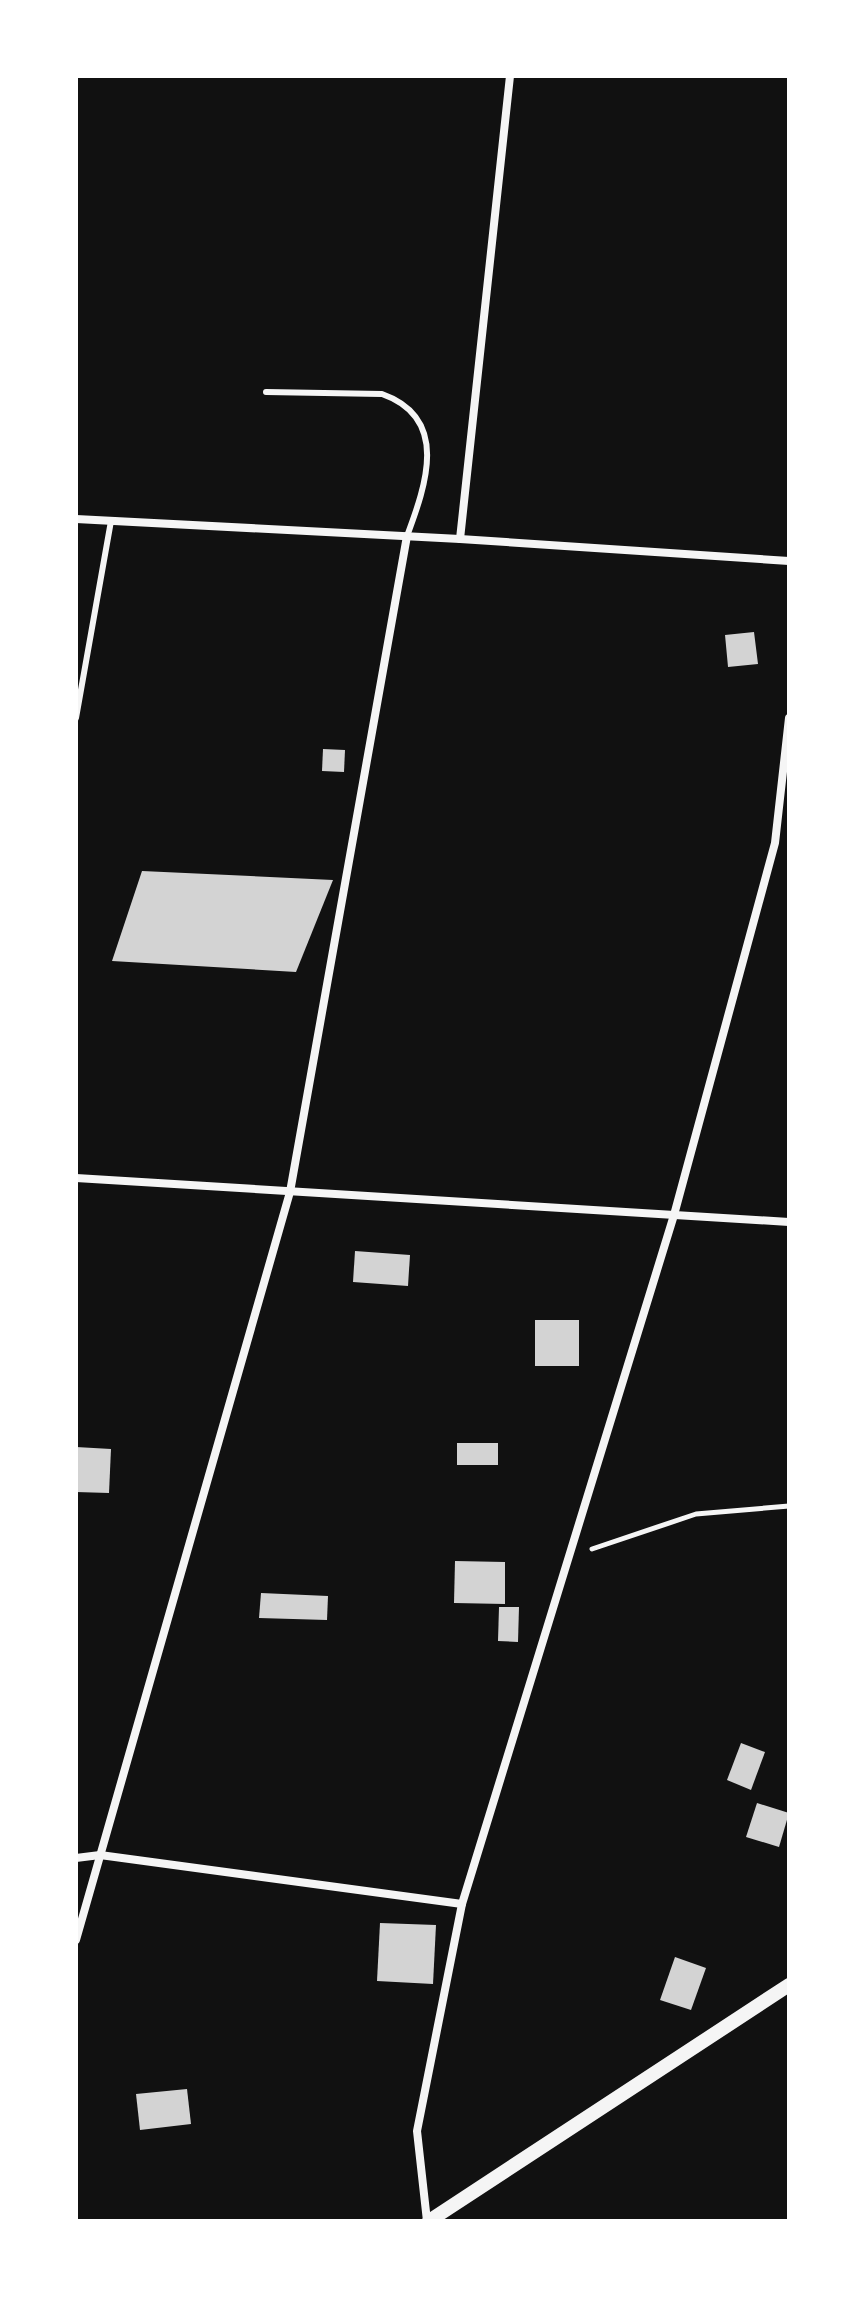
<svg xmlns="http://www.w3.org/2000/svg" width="865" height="2297" font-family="'Fira Sans Condensed',sans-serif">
	<rect width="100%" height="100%" fill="#111"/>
	<g fill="#d3d3d3">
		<path d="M754,632L758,664L728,667L725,635Z"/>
		<path d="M323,749L345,750L344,772L322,771Z"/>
		<path d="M142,871L333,880L296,972L112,961Z"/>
		<path d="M355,1251L410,1255L408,1286L353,1282Z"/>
		<rect x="535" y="1320" width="44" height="46"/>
		<rect x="457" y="1443" width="41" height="22"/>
		<path d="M76,1447L111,1449L109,1493L76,1492Z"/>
		<path d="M455,1561L505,1562V1604L454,1603Z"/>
		<path d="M261,1593L328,1596L327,1620L259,1618Z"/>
		<path d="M499,1607H519L518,1642L498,1641Z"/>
		<path d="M741,1743L765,1752L751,1790L727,1780Z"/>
		<path d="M757,1803L789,1813L779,1847L746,1837Z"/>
		<path d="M380,1923L436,1925L433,1984L377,1981Z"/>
		<path d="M675,1957L706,1968L691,2010L660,2000Z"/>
		<path d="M187,2089L191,2124L140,2130L136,2094Z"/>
	</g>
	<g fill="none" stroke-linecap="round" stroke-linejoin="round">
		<path stroke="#f5f5f5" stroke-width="5" d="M592,1549L696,1514L789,1506"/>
		<g stroke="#f5f5f5" stroke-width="6">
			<path d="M266,392L382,394C450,418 426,485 407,536"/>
			<path d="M76,718L111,521"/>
		</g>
		<g stroke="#f5f5f5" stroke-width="8">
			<path d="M76,519L460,539L789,561"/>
			<path d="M460,539L510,76"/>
			<path d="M76,1178L789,1222"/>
			<path d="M76,1858L100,1855L462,1904"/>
			<path d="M76,1940L290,1192L407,536"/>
			<path d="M427,2221L417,2131L462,1904L674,1215L775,843L789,718"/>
		</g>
		<path stroke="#f5f5f5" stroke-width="14" d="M429,2221L789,1985"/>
	</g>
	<rect width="865" height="2297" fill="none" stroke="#ffffff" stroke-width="156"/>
</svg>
